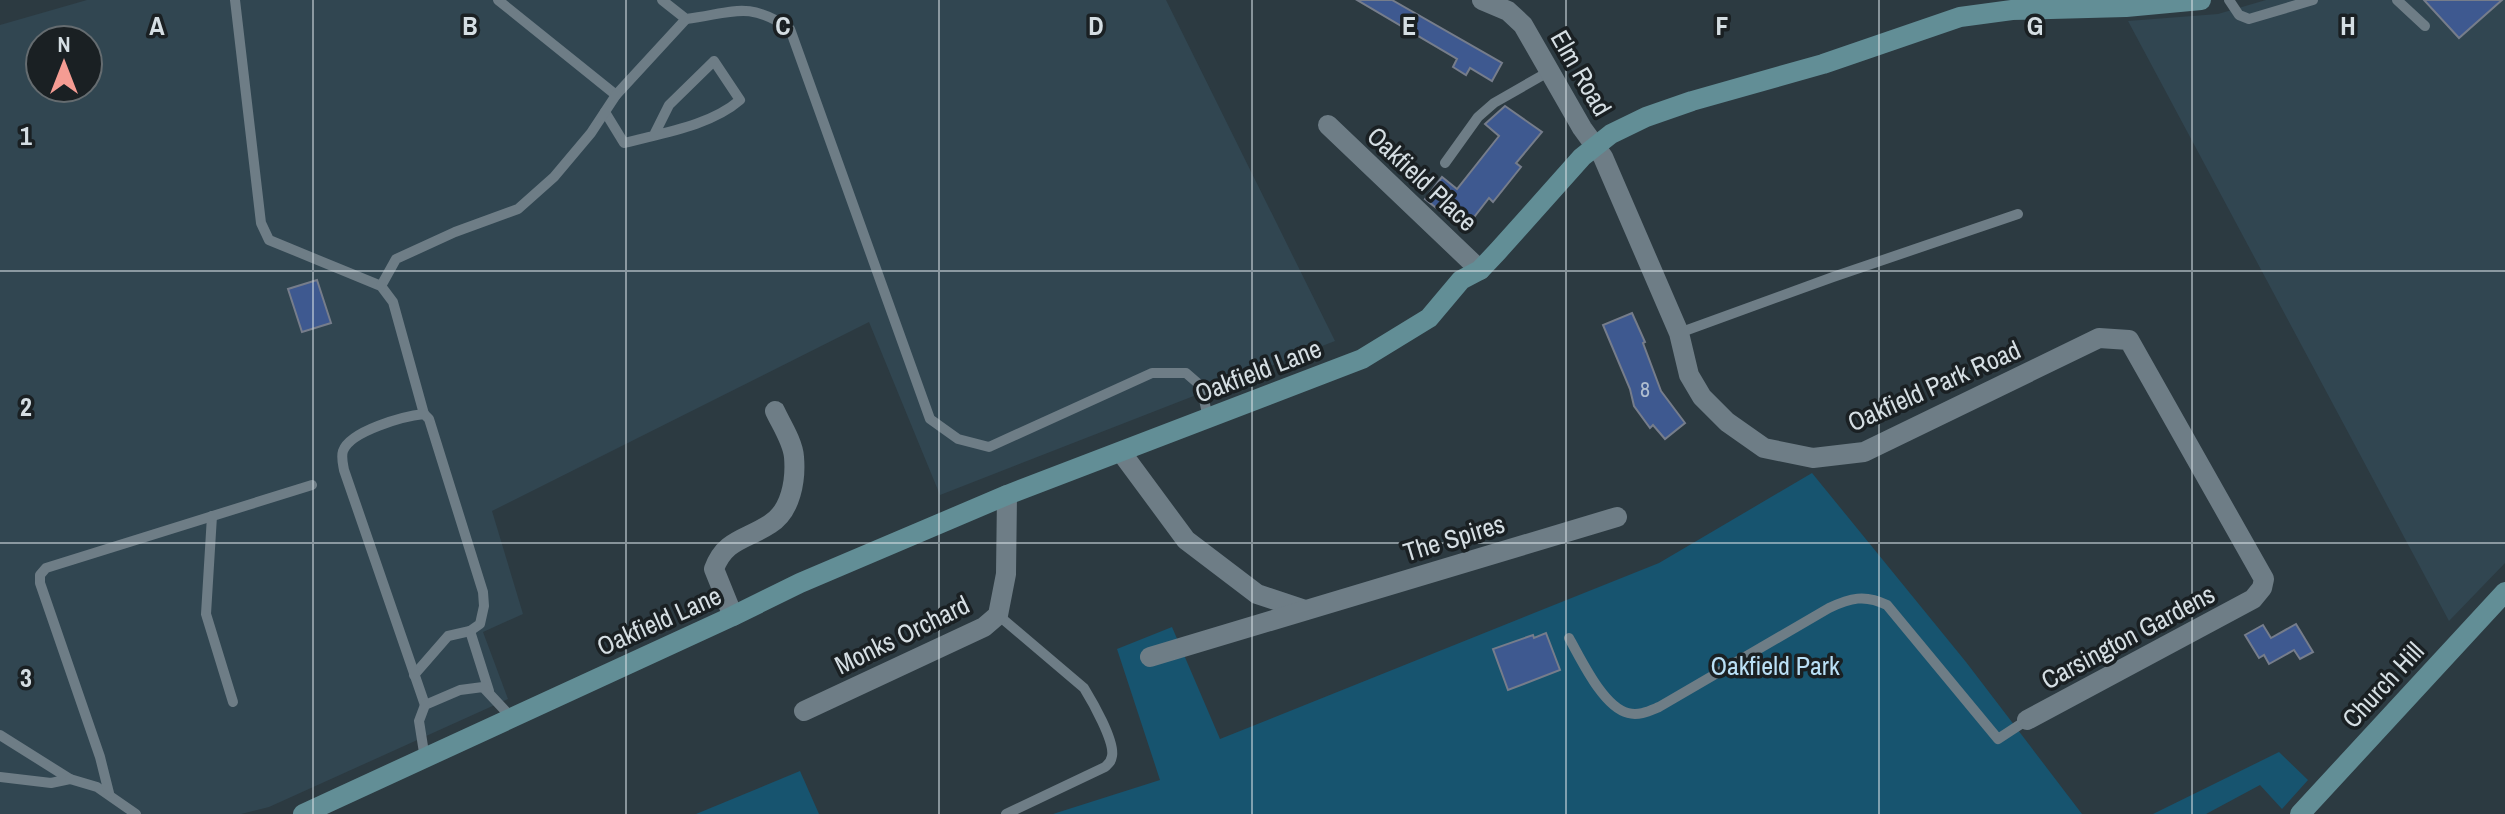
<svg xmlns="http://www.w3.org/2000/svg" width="2505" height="814" font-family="'Archivo Narrow',sans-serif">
	<rect width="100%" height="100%" fill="#2c3a41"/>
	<g fill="#314651" fill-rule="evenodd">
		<path d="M87,0H1166L1335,341L940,495L869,322L492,511L523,614L483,632L508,699L269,807L241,814H0V25ZM40,40H88V88H40Z"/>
		<path d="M2266,0H2505V563L2449,621L2128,21L2218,14Z"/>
	</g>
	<g fill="#17546f">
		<path d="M1812,473L1966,662L2082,814H1053L1160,780L1117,649L1172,627L1220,739L1659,563Z"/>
		<path d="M2279,752L2308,780L2282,809L2260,785L2206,814H2153Z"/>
		<path d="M800,771L819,814H696Z"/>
	</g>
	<g fill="#3e5990" stroke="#767d8b" stroke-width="2">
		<path d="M1357,0H1392L1502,63L1492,81L1470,68L1466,75L1453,67L1457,59Z"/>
		<path d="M2424,0H2502L2459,38Z"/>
		<path d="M1505,106L1542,132L1516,163L1521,167L1493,202L1489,198L1464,230L1425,199L1442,177L1457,189L1499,136L1485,124Z"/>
		<path d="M317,280L331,323L302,332L288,289Z"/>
		<path d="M1632,313L1645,342L1643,343L1661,391L1685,423L1665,439L1653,425L1650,428L1634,406L1630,389L1603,325Z"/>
		<path d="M2296,624L2313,652L2300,659L2294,650L2269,664L2264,655L2259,658L2245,635L2263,625L2271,638Z"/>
		<path d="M1546,633L1560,670L1508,690L1493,649L1533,635L1534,638Z"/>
	</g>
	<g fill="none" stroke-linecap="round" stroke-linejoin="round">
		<g stroke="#6e7d86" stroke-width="10">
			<path d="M235,0L261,223L269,240L381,286L393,302L424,414"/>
			<path d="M498,0L616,95"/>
			<path d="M662,0L686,19C733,13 748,0 790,29L930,419L958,439L989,447L1152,373H1186L1201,386L1208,418"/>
			<path d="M2229,0L2239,15L2249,19L2313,0"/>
			<path d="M2397,0L2425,26"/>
			<path d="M605,112L624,143C662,133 710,126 740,100L714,61L669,105L654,135"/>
			<path d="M1445,163L1478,117L1494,103L1550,71"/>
			<path d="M381,286L396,259L455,232L518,209L554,177L591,133L616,95L686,19"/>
			<path d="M1679,333L1833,277L2018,214"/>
			<path d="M212,516L206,614L233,702"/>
			<path d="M998,615L1084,688C1092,701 1115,741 1112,756C1111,762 1109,763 1105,767L1006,814"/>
			<path d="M1569,638C1581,659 1603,707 1628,713C1639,716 1649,711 1659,707L1829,608C1850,598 1865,594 1887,605L1998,739L2027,720"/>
			<path d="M414,675L448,636L470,631"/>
			<path d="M425,705L344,470C343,464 341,457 343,451C350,431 404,416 424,414L429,419L483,592L484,606L480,624L470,631L489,691"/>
			<path d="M0,735L70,779L51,783L0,777"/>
			<path d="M425,759L419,721L425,705L460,690L483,687L512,718"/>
			<path d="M70,779L97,787L136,814"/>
			<path d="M109,793L100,757L40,583V575L46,568L312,485"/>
		</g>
		<g stroke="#6e7d86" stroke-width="20">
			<path d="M1482,0L1508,11L1523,25L1582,128L1603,157L1679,333L1689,375L1702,397L1727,422L1764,448L1813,458L1864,452L2099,338L2129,340L2264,579L2262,588L2253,599L2027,720"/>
			<path d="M1328,125L1480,270"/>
			<path d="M1121,452L1186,540L1257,594L1305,610"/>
			<path d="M733,616L714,569C725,539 746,540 770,524C791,511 796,480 794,457C793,442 781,424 775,411"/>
			<path d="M1150,657L1617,517"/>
			<path d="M804,711L984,627L998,615L1006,574L1007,495"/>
		</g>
		<g stroke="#628e96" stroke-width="20">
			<path d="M303,814L733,616L800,583L1007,495L1362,359L1429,318L1461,280L1480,270L1498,251L1582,157L1611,134L1646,117L1692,101L1823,64L1960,17L2012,10L2126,7L2201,0"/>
			<path d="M2300,814L2505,592"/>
		</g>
	</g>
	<path fill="none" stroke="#d5dee3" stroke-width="2" stroke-opacity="0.55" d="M313,0V814M626,0V814M939,0V814M1252,0V814M1566,0V814M1879,0V814M2192,0V814M0,271H2505M0,543H2505"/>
	<g text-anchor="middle" stroke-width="7" stroke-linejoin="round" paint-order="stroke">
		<g font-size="22" fill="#afbdce">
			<text x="1645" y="397">8</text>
		</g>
		<g font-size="26" fill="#d5dee3" stroke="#1a2023">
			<text transform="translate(1581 73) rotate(60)" y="9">Elm Road</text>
			<text transform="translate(1422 179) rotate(43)" y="9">Oakfield Place</text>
			<text transform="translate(1258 371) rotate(-21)" y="9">Oakfield Lane</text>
			<text transform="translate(1934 386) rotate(-24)" y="9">Oakfield Park Road</text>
			<text transform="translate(1454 538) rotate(-17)" y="9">The Spires</text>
			<text transform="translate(659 621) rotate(-24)" y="9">Oakfield Lane</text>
			<text transform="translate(902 635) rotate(-26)" y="9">Monks Orchard</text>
			<text transform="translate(2128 637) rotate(-28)" y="9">Carsington Gardens</text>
			<text transform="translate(2383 685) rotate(-47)" y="9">Church Hill</text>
		</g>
		<g font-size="26" fill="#bae0f6" stroke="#1a2023">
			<text x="1775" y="675">Oakfield Park</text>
		</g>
	</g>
	<g font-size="26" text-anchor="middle" font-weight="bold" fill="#d5dee3" stroke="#1a2023" stroke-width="7" stroke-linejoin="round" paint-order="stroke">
		<text x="157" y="35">A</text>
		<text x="470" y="35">B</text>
		<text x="783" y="35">C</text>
		<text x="1096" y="35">D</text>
		<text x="1409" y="35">E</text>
		<text x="1722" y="35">F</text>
		<text x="2035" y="35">G</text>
		<text x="2348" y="35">H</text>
		<text x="26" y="145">1</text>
		<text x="26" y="416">2</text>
		<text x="26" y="687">3</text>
	</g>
	<g transform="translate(64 64)"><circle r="38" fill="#1a2023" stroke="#656c70" stroke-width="2"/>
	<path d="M0-6L14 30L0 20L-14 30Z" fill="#f59c93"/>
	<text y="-12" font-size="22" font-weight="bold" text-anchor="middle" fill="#d5dee3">N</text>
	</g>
</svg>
